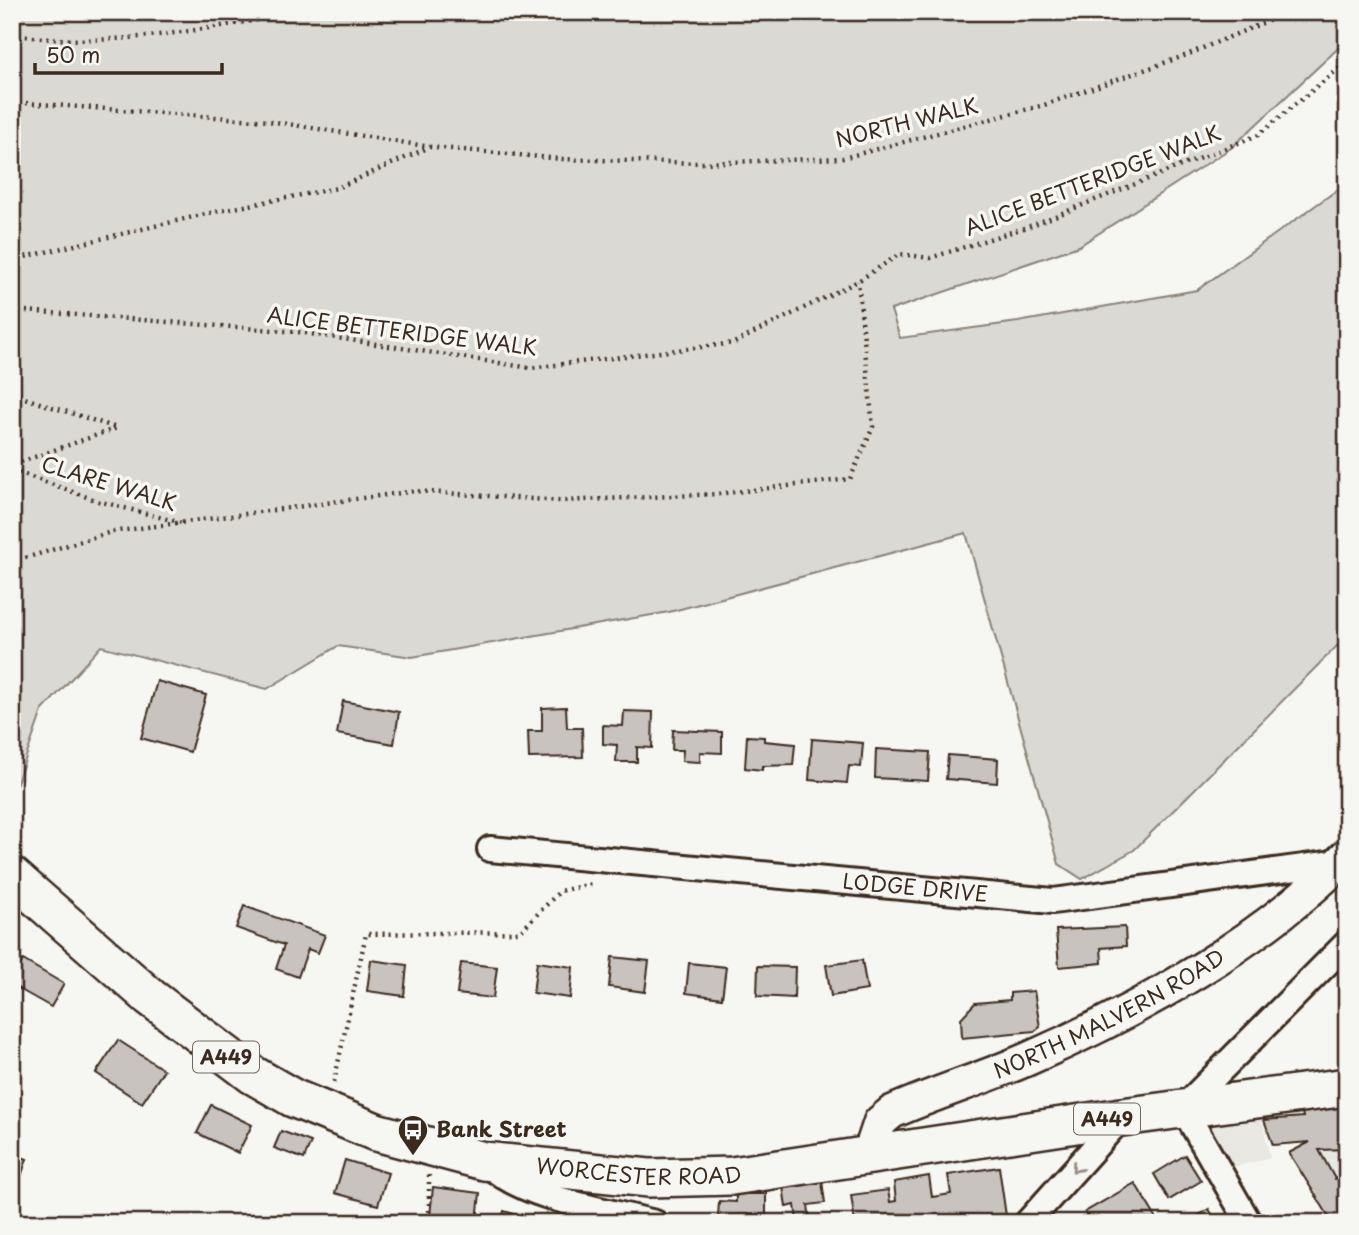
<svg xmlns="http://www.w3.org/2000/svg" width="1359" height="1235" font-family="'Playpen Sans',sans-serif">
	<rect width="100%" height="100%" fill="#f6f6f2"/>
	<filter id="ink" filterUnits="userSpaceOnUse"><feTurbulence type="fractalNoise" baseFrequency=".0143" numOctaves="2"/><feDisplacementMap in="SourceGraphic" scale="14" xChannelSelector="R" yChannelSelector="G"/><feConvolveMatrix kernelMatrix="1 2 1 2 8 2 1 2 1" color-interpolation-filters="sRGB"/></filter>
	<g filter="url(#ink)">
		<g fill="#e8e7e2">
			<path d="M1347,1108V1211L1329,1217L1302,1114Z"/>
			<path d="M1261,1116L1270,1158L1225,1169L1202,1123Z"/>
		</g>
		<path fill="#dad9d3" stroke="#8a8278" stroke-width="2" d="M12,12H1347V40L1231,148L1079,246L891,310L900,338L1018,322L1197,290L1347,183V636L1134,850L1082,879L1059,864L966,533L669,612L412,657L338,646L267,689L101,646L42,711L12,797Z"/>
		<g fill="#c8c3be" stroke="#3b2a1e" stroke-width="2">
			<path d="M157,681L206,695L190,752L141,738Z"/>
			<path d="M343,701L399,712L394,744L337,734Z"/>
			<path d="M566,707L567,728H582L583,757L529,758L528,731H542V708Z"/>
			<path d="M624,711L653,712L652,748L637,747V762H616L617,745L603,744V725L623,726Z"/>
			<path d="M673,730L722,732V753L700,752V762L682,761L683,750H672Z"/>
			<path d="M747,736L764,737V741L795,744L793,765L762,766V770L745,768Z"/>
			<path d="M812,739L863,743L861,767L849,766L847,783L809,780Z"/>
			<path d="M876,749L930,752L928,781L875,778Z"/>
			<path d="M948,755L998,759L997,783L946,779Z"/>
			<path d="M244,906L325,935L318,953L308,949L298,977L276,969L284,945L236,928Z"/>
			<path d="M1125,927L1126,946L1101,948L1102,963L1059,967L1056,930Z"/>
			<path d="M612,957L649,961L645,992L609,987Z"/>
			<path d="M23,960L64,984L51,1007L12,985V978Z"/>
			<path d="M371,960L407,965L404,996L367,991Z"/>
			<path d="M862,960L867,990L831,996L826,965Z"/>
			<path d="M537,962L573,967L570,998L533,993Z"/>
			<path d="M461,963L497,967L493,998L457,994Z"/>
			<path d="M689,963L726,967L722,998L686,993Z"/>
			<path d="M758,966L795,967L794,998L757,996Z"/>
			<path d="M1034,991L1040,1027L1035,1031L962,1038L961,1018L975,1003L1010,1000V993Z"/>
			<path d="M118,1040L164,1070L142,1103L96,1073Z"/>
			<path d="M1347,1104V1149L1319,1150L1335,1179L1344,1175L1347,1181V1223H1333L1289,1153L1310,1142L1273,1145L1264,1120L1303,1117L1302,1112Z"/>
			<path d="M211,1105L252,1125L238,1153L197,1133Z"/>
			<path d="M281,1131L311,1142L304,1159L274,1148Z"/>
			<path d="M12,1154L27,1159L18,1185L12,1183Z"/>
			<path d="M1185,1155L1201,1181L1169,1200L1154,1174Z"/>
			<path d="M345,1160L388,1173L378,1205L335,1193Z"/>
			<path d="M999,1167L1006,1216L958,1223H951L950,1218L920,1223H855L851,1195L888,1190L890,1202L896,1201L894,1182L929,1176L932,1197L951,1194L948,1175Z"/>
			<path d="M822,1181L825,1203L808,1205L810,1220L797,1222L795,1205L786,1207L783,1186Z"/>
			<path d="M1135,1183L1158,1221L1091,1223L1085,1212Z"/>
			<path d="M433,1187L480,1193L477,1221L430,1216Z"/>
			<path d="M736,1194H766V1218L718,1217L719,1201L736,1202Z"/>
			<path d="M1209,1209L1217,1223H1188V1222Z"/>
			<path d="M504,1211L544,1223H501Z"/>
		</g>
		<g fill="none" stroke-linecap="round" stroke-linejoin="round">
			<g stroke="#3b2a1e" stroke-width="30">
				<g id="minor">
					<path id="s1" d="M490,849L1053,901L1341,862"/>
					<path d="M489,1165C525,1199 607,1210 655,1223"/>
					<path d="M1027,1223L1122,1117"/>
					<path d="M1249,1223L1183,1108L1347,943"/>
				</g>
			</g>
			<g stroke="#3b2a1e" stroke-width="37">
				<g id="major">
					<path id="s2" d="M869,1155L880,1122L892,1112C937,1092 985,1078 1030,1058C1140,1010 1263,941 1347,855"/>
				</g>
			</g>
			<g stroke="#3b2a1e" stroke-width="42">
				<g id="highway">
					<path id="s3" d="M12,876L150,997L253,1075L293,1098L376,1132L484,1161L649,1178L732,1176L1122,1117L1347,1087"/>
				</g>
			</g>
			<g stroke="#3b2a1e" stroke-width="4.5" stroke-dasharray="2 5" stroke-linecap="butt">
				<path d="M12,34C110,51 208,27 305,12"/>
				<path d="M12,102L269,121L431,147L562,159L701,163L843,158L1044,105L1184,56L1289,12"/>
				<path d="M12,260L214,212L337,188L430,147"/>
				<path d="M12,310L298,332L531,368L734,343L858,281L900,254L930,258L1030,226L1258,135L1347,62"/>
				<path d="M12,394L117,428L12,465"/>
				<path d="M12,470L98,501L182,523"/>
				<path d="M12,562L111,532L415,491L561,501L717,494L850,479L873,427L858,281"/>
				<path d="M334,1082L366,934L520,932L560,891L591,884"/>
				<path d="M429,1175V1223"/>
			</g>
			<use href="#minor" stroke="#f6f6f2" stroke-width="24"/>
			<use href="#major" stroke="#f6f6f2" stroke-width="32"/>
			<use href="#highway" stroke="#f6f6f2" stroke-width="37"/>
		</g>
		<defs><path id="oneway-chevron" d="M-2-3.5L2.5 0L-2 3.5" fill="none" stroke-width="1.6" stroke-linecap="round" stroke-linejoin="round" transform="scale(1.75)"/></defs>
		<use stroke="#989088" href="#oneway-chevron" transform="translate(1076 1168) rotate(132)"/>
	</g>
	<defs>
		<g id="bus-pin" transform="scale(1.575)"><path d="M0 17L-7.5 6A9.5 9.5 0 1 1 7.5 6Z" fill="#3b2a1e" stroke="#f6f6f2"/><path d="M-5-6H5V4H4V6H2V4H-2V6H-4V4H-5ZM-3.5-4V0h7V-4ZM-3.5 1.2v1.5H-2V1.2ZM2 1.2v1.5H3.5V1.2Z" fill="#fff"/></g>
	</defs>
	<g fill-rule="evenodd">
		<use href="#bus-pin" x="413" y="1130"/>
	</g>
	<g text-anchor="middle" stroke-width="7" stroke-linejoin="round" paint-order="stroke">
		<g fill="#f6f6f2" stroke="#73675e" stroke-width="2">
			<rect x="193" y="1041.5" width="66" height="31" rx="5"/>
			<rect x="1074" y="1103.5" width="66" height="31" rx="5"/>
		</g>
		<g font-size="19" font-weight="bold" fill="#3b2a1e">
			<text x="226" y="1064">A449</text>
			<text x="1107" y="1126">A449</text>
		</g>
		<g font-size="21" fill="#3b2a1e" stroke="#f6f6f2">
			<text transform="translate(907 123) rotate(-14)" y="7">NORTH WALK</text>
			<text transform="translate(1093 181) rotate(-21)" y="7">ALICE BETTERIDGE WALK</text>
			<text transform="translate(402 332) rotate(7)" y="7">ALICE BETTERIDGE WALK</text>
			<text transform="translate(109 484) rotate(17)" y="7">CLARE WALK</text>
			<text dy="7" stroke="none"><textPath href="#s1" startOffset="427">LODGE DRIVE</textPath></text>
			<text dy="7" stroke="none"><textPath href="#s2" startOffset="289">NORTH MALVERN ROAD</textPath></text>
			<text dy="7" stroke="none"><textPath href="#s3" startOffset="716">WORCESTER ROAD</textPath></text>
		</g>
		<g font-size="21" font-weight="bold" fill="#3b2a1e" stroke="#f6f6f2" text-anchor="start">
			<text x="436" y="1137">Bank Street</text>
		</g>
	</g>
	<rect width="1359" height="1235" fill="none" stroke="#f6f6f2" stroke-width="42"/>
	<rect x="21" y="21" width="1317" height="1193" fill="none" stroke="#3b2a1e" stroke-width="2.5" filter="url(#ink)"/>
	<path d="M35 63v10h187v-10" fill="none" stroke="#3b2a1e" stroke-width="3.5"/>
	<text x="46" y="63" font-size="21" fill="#3b2a1e" stroke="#f6f6f2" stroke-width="5" paint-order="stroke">50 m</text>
</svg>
